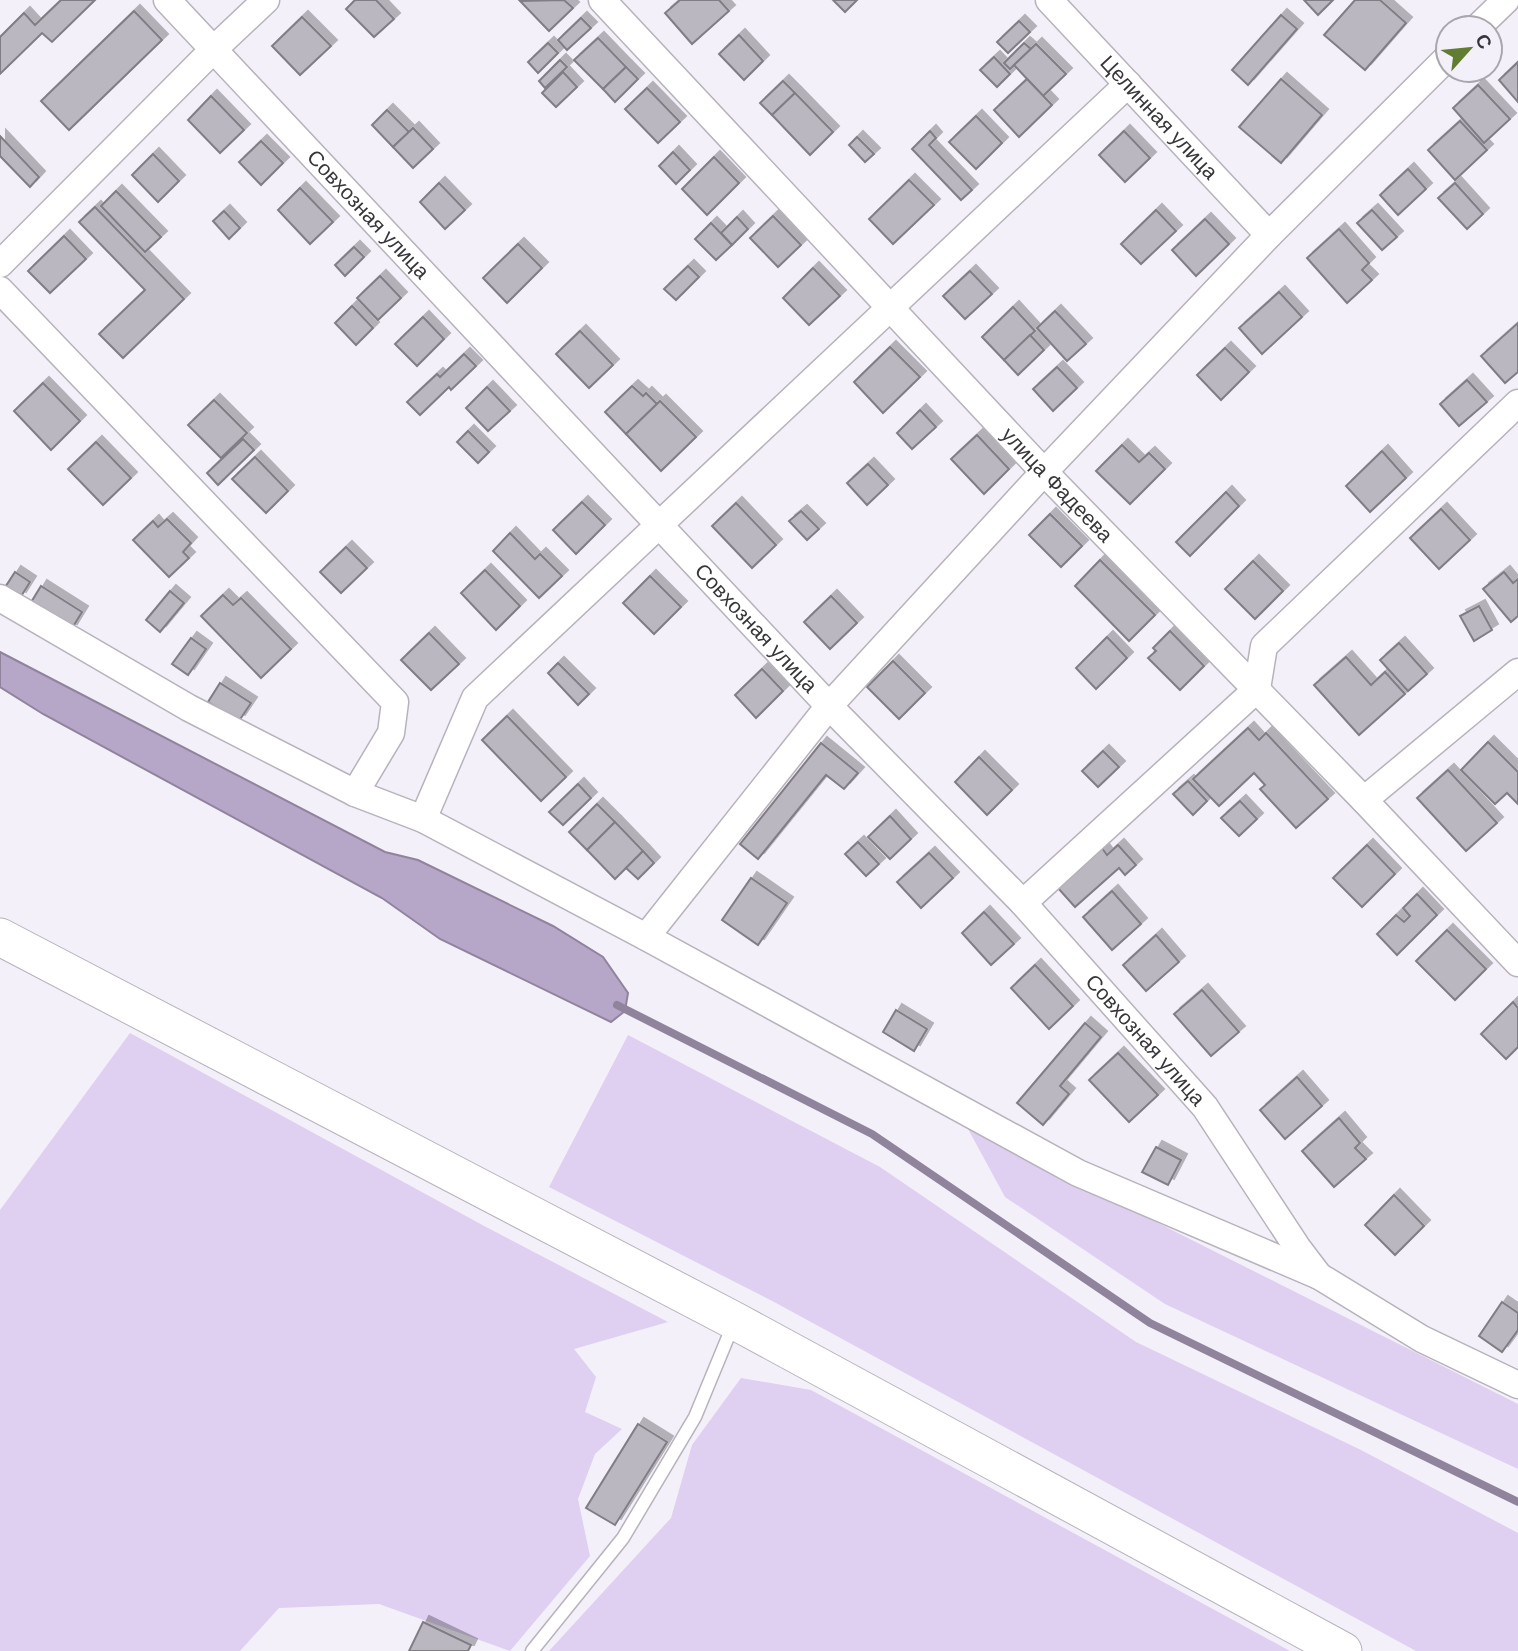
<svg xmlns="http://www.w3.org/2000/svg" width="1518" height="1651" font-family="Arial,sans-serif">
	<defs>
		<filter id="shadow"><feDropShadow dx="6" dy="-6" stdDeviation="0" flood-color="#0004"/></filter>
	</defs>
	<rect width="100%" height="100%" fill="#f4f0f9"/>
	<g fill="#dfcff0">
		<path d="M130,1033L486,1227L668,1322L574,1349L596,1377L585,1412L622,1429L595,1454L578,1499L590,1556L510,1651L379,1604L279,1608L240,1651H0V1210Z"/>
		<path d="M628,1035L880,1167L1136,1342L1361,1450L1518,1533V1651H1416L776,1303L549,1187Z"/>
		<path d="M967,1127L1518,1404V1469L1165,1304L1005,1197Z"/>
		<path d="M741,1378L811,1390L1290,1651H549L671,1518L692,1445Z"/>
	</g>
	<path fill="#b6a6c7" stroke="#90849d" stroke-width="2" d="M0,652L385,852L418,860L553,926L603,957L628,993L625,1011L611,1022L440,939L382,898L43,714L0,687Z"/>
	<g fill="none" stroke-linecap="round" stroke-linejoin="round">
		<path stroke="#90849d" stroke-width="8" d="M617,1005L872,1134L1150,1323L1518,1502"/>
	</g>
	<g fill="#bbb7c0" stroke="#817d85" stroke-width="2" filter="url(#shadow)">
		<path d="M61,0H95L52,42L42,33L0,74V37L24,13L35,25Z"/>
		<path d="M355,0H376L394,19L374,37L346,9Z"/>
		<path d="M564,0L573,8L549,31L520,1Z"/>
		<path d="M680,0H719L729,11L692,44L665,13Z"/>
		<path d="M833,0H857L845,12Z"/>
		<path d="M1304,0H1333L1318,15Z"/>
		<path d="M1355,0H1380L1406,23L1365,70L1324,35Z"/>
		<path d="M134,11L162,40L69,130L41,101Z"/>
		<path d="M1281,15L1297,29L1248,85L1232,70Z"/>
		<path d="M302,17L331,46L300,75L272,46Z"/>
		<path d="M581,18L591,28L567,50L558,40Z"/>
		<path d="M1019,21L1030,32L1008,53L997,42Z"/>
		<path d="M739,35L763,61L744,80L719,54Z"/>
		<path d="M598,38L626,67L603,89L574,60Z"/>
		<path d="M548,43L558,53L538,73L528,62Z"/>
		<path d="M1024,43L1031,49L1010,69L1004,63Z"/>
		<path d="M1036,44L1066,74L1043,96L1014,65Z"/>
		<path d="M994,57L1010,74L997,87L980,70Z"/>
		<path d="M560,60L567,67L545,88L539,81Z"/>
		<path d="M1518,62V102L1499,80Z"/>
		<path d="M626,67L638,79L615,102L603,89Z"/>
		<path d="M563,72L577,87L556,107L542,93Z"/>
		<path d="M1027,79L1052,105L1019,137L994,110Z"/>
		<path d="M1281,79L1322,115L1281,163L1239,127Z"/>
		<path d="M783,81L795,93L772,115L760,103Z"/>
		<path d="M1478,85L1510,119L1484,143L1453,108Z"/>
		<path d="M647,88L680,122L658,143L625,109Z"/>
		<path d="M795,93L833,132L810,155L772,115Z"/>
		<path d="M211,96L244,130L220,153L188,120Z"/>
		<path d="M387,110L409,132L393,147L372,125Z"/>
		<path d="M976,116L1002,143L976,169L949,142Z"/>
		<path d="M1460,121L1487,150L1455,180L1428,150Z"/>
		<path d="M413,128L433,149L413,168L393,147Z"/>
		<path d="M930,131L936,138L929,145L972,190L961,200L912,149Z"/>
		<path d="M1124,131L1150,158L1125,182L1099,155Z"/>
		<path d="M0,136L39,177L30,187L0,156Z"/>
		<path d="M857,137L874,154L865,162L849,145Z"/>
		<path d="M261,141L283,163L261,185L239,162Z"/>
		<path d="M673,152L690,170L676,184L659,166Z"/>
		<path d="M153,154L179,181L158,202L132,175Z"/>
		<path d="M714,157L739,183L707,215L682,189Z"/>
		<path d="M1408,169L1426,189L1398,215L1380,195Z"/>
		<path d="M909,180L934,205L893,244L869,219Z"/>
		<path d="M439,183L465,210L445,229L420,202Z"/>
		<path d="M1455,183L1483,214L1467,229L1438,198Z"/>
		<path d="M300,188L333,222L310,244L278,210Z"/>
		<path d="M116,191L161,237L145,252L101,206Z"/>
		<path d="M95,207L184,299L123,358L99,334L145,290L79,222Z"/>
		<path d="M1156,210L1176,231L1141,264L1121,244Z"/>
		<path d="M1372,210L1397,237L1382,250L1357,223Z"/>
		<path d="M224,211L240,228L229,239L213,221Z"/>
		<path d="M773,216L801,245L778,267L750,238Z"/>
		<path d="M737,217L748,229L732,245L721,233Z"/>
		<path d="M1205,219L1229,244L1196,276L1172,250Z"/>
		<path d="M711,223L732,245L716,260L695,239Z"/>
		<path d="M1339,229L1369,263L1362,270L1372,280L1347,303L1307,258Z"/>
		<path d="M64,236L86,259L50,293L28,271Z"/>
		<path d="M518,244L542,268L507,303L483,278Z"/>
		<path d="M354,247L364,257L345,276L335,265Z"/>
		<path d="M688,266L699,277L676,300L664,289Z"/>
		<path d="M813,268L840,296L809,325L783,298Z"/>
		<path d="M970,271L992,294L965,319L943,296Z"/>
		<path d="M380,276L401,298L378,320L357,298Z"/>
		<path d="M1279,292L1302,317L1262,354L1239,328Z"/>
		<path d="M352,306L373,328L356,345L335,323Z"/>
		<path d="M1013,307L1035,331L1004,360L982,337Z"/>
		<path d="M1055,311L1086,344L1067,361L1037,328Z"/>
		<path d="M423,317L444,339L417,366L395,344Z"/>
		<path d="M1518,323V372L1505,383L1481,356Z"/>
		<path d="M580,331L613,365L589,388L556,354Z"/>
		<path d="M1030,335L1044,350L1018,375L1004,360Z"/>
		<path d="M890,347L920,377L883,413L854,382Z"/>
		<path d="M1225,348L1249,372L1221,400L1197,375Z"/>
		<path d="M464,354L476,366L451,390L449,387L420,415L407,402L437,374L440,377Z"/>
		<path d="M1057,367L1077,388L1053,411L1033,389Z"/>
		<path d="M1467,380L1487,402L1459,426L1440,404Z"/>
		<path d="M43,383L80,421L51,450L14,411Z"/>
		<path d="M632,386L643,396L646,393L657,404L626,434L605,412Z"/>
		<path d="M487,387L510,411L488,431L466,408Z"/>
		<path d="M214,400L247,433L221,458L188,425Z"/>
		<path d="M660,401L696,437L661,471L626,434Z"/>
		<path d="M920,410L936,427L912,449L897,433Z"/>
		<path d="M468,431L489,452L478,463L457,442Z"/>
		<path d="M977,435L1009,469L984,494L951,459Z"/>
		<path d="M243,439L254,450L218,485L207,473Z"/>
		<path d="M96,442L131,478L103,505L68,469Z"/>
		<path d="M1122,445L1139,462L1149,453L1165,469L1130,504L1096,471Z"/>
		<path d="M1382,451L1406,478L1370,512L1346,486Z"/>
		<path d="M255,457L288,491L266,513L232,479Z"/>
		<path d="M868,464L888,485L867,505L847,483Z"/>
		<path d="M1226,492L1239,506L1190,556L1176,542Z"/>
		<path d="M582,502L605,525L576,554L553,530Z"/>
		<path d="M736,503L776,545L752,568L712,526Z"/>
		<path d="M1441,509L1470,540L1439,569L1410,538Z"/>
		<path d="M801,511L819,529L807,540L789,521Z"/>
		<path d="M1050,514L1082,546L1061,567L1029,535Z"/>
		<path d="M167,519L191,543L183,552L189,558L169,577L133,540L153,521L158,527Z"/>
		<path d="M510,533L535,559L540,554L562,576L539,598L493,551Z"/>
		<path d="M346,547L367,568L341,593L320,572Z"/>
		<path d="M1100,560L1155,615L1129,641L1075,586Z"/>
		<path d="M1253,561L1283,591L1255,619L1225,589Z"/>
		<path d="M485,570L520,606L496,630L461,593Z"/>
		<path d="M15,572L30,582L20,598L4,589Z"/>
		<path d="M1504,572L1513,583L1518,579V616L1511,622L1483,589Z"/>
		<path d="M650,576L681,607L654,634L623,603Z"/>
		<path d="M41,586L82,612L71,630L30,604Z"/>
		<path d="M170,591L184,603L160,632L146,620Z"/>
		<path d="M223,595L233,605L241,598L291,649L261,678L201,616Z"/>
		<path d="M831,596L857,623L830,649L804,622Z"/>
		<path d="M1479,606L1492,630L1474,641L1460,616Z"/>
		<path d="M1170,631L1204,666L1180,690L1148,658L1156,651L1153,648Z"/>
		<path d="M429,633L459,664L431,690L401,660Z"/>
		<path d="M1107,637L1127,658L1096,689L1076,668Z"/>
		<path d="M191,638L206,649L188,675L172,664Z"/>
		<path d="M1399,643L1427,674L1408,691L1380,660Z"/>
		<path d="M1346,657L1371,685L1385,672L1405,694L1359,735L1314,685Z"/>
		<path d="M893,661L925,693L899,719L867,687Z"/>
		<path d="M558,663L589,694L578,705L548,673Z"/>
		<path d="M762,669L783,691L756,718L735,695Z"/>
		<path d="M220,683L251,703L239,721L208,702Z"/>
		<path d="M507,716L566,777L541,801L482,740Z"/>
		<path d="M1248,728L1259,740L1266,733L1328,799L1296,828L1260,789L1265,785L1254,773L1219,806L1193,779Z"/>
		<path d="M1488,742L1518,772V804L1507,793L1495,804L1461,770Z"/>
		<path d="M821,743L858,773L844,789L826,775L758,859L740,844Z"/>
		<path d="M1103,751L1119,767L1098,787L1082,771Z"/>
		<path d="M979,757L1012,790L987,815L955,782Z"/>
		<path d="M1448,770L1497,823L1466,851L1417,798Z"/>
		<path d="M1188,781L1207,801L1193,815L1173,794Z"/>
		<path d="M578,784L591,798L563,825L549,812Z"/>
		<path d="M1240,801L1257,819L1239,836L1221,818Z"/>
		<path d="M597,804L615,822L587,850L569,832Z"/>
		<path d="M890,816L911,839L890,859L868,837Z"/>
		<path d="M615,822L643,851L615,879L587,850Z"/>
		<path d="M858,842L879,864L866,876L845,854Z"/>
		<path d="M1118,845L1136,865L1125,875L1119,868L1075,907L1058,888L1102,848L1107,855Z"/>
		<path d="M1367,845L1395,874L1362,907L1333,878Z"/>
		<path d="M643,851L654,863L638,879L626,868Z"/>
		<path d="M929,853L953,878L921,908L897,882Z"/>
		<path d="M751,878L787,903L758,945L722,920Z"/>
		<path d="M1112,891L1141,924L1112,950L1083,917Z"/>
		<path d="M1417,894L1437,915L1397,955L1377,934L1396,915L1404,922L1410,916L1403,908Z"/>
		<path d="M984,912L1014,944L991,965L962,933Z"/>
		<path d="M1447,930L1486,969L1455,1000L1416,961Z"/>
		<path d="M1156,935L1179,962L1146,991L1123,965Z"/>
		<path d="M1035,965L1073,1006L1049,1029L1011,988Z"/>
		<path d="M1202,990L1239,1032L1211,1056L1174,1014Z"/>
		<path d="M1513,1002L1518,1008V1047L1506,1059L1481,1034Z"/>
		<path d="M896,1010L927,1029L914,1051L883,1032Z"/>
		<path d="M1085,1023L1101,1037L1060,1086L1069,1094L1043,1125L1017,1103Z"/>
		<path d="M1118,1053L1158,1095L1129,1122L1089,1080Z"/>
		<path d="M1297,1077L1322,1106L1285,1139L1260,1110Z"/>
		<path d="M1339,1118L1360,1143L1355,1148L1366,1159L1334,1187L1302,1151Z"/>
		<path d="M1156,1147L1181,1160L1168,1185L1142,1172Z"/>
		<path d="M1394,1195L1424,1226L1395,1255L1365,1225Z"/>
		<path d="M1502,1302L1518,1313V1330L1502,1352L1479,1336Z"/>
		<path d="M638,1424L667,1442L615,1525L586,1508Z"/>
		<path d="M423,1622L471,1645L468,1651H409Z"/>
	</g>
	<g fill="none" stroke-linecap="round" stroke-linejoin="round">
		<g stroke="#b7b2bb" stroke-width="15">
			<path id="lane" d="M532,1651L623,1538L695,1417L733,1325"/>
		</g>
		<g stroke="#b7b2bb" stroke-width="29">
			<g id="street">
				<path id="s1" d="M167,0L829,706L1023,903L1205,1107L1297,1247L1319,1276"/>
				<path id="s2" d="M602,0L1044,472L1364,800L1518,963"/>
				<path id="s3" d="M1049,0L1269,235"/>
				<path d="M1477,28L1506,0"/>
				<path d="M0,264L214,49L266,0"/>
				<path d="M0,290L395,702L391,733L355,793"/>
				<path d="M0,598L189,708L355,793L423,819L646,937L1078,1173L1319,1276L1422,1339L1518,1385"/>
				<path d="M1364,800L1518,672"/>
				<path d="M423,819L475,698L1128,84"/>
				<path d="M1023,903L1257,689L1264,646L1518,403"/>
				<path d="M646,937L829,706L1044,472L1269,235L1448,57"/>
			</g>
		</g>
		<g stroke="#b7b2bb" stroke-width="39">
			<path id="secondary" d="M0,937L735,1321L1343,1651"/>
		</g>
		<use href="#lane" stroke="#fff" stroke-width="12"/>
		<use href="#street" stroke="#fff" stroke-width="26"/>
		<use href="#secondary" stroke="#fff" stroke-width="37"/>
	</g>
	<g text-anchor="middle" stroke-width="5" stroke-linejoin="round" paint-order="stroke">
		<g font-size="21" fill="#38363a" stroke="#f4f0f9">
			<text dy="7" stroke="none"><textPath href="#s3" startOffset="161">Целинная улица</textPath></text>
			<text dy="7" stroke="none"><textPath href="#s1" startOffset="294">Совхозная улица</textPath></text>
			<text dy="7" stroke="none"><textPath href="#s2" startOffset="665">улица Фадеева</textPath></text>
			<text dy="7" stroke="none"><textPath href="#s1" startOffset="861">Совхозная улица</textPath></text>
			<text dy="7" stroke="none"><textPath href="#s1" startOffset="1428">Совхозная улица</textPath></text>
		</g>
	</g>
	<g transform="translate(1469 49) rotate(63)"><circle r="33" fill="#f4f0f9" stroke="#a9a6ad" stroke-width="2"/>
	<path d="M0-5L12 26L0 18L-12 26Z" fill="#607d32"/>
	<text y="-10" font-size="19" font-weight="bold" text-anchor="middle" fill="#38363a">С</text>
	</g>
</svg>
